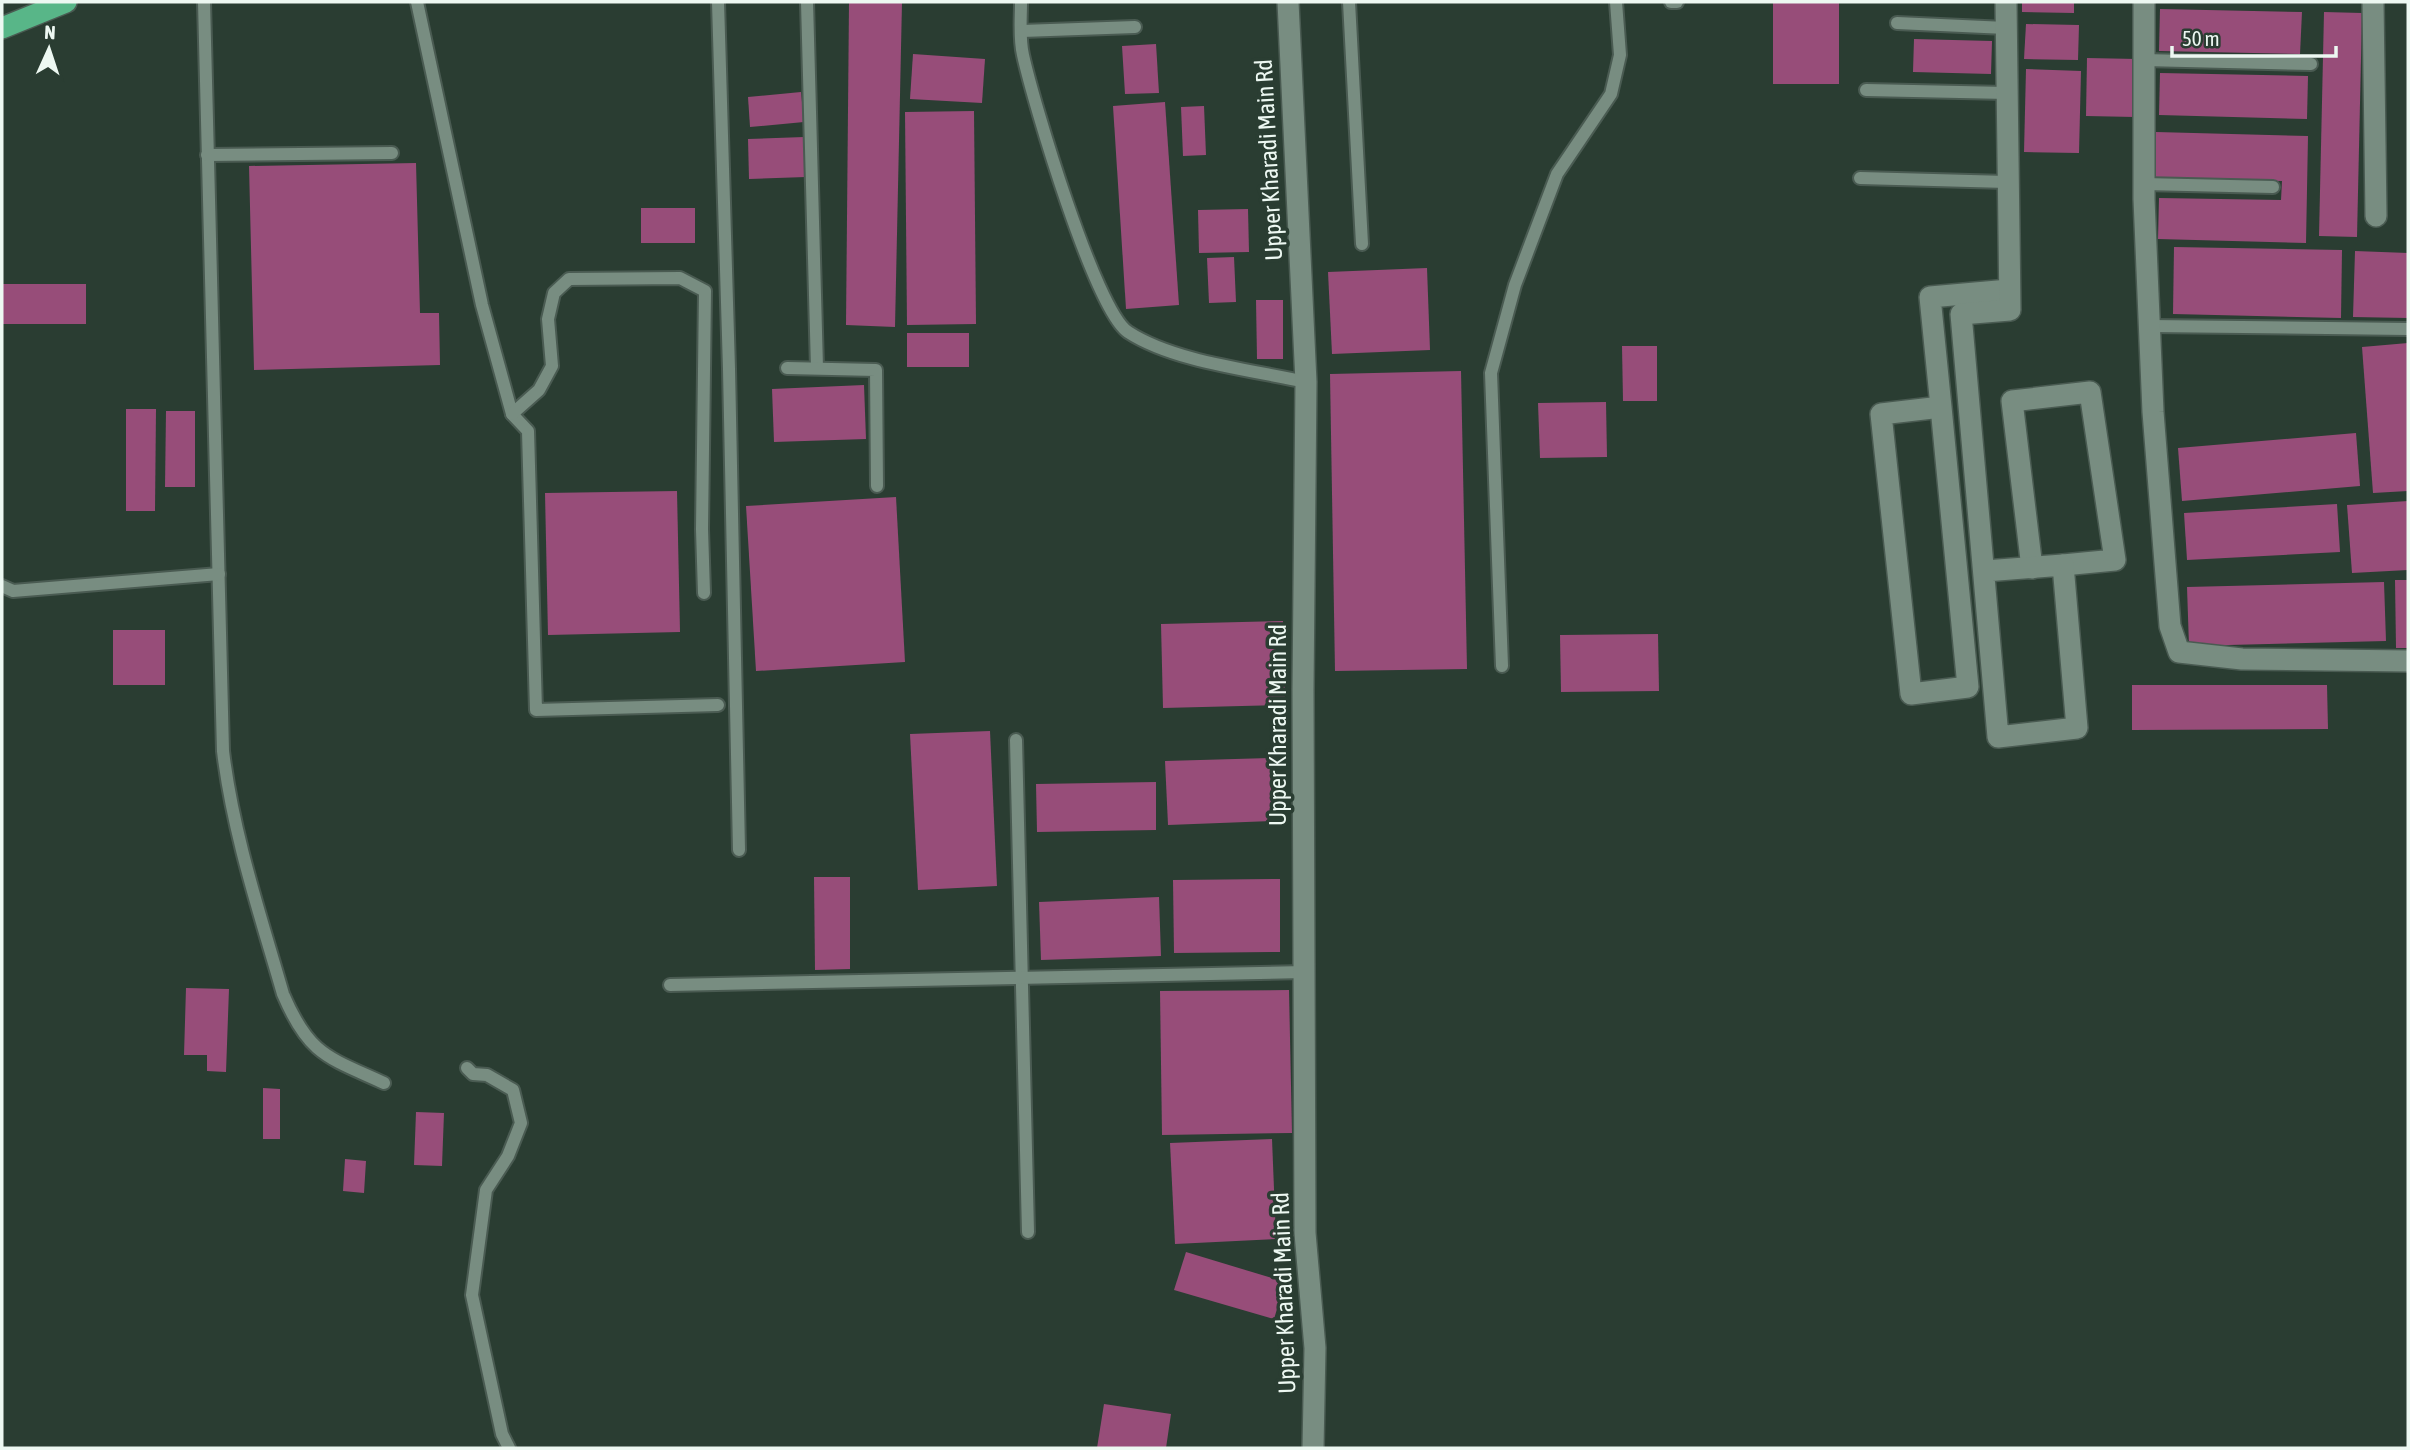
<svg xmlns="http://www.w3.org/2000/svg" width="2410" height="1450" font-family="'Asap Condensed',sans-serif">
	<rect width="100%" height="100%" fill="#2a3d32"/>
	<g fill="#974d79">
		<path d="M849,2H902L895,327L846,325Z"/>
		<rect x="1773" y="2" width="66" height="82"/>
		<path d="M2022,2H2074V13L2022,12Z"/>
		<path d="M2160,9L2302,12L2300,54L2159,51Z"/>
		<path d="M2324,12L2362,13L2357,237L2319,236Z"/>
		<path d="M2026,24L2079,25L2078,60L2024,59Z"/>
		<path d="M1914,39L1992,41L1991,74L1913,72Z"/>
		<path d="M1156,44L1159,93L1125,94L1122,46Z"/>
		<path d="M913,54L985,59L982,103L910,99Z"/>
		<path d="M2087,58L2137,59L2135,117L2086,116Z"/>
		<path d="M2026,69L2081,71L2079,153L2024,152Z"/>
		<path d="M2160,73L2308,76L2307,119L2159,115Z"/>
		<path d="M801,92L804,122L750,127L748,97Z"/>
		<path d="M1165,102L1179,305L1126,309L1113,106Z"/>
		<path d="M1204,106L1206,155L1183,156L1181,107Z"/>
		<path d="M974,111L976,324L907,325L905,112Z"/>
		<path d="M2156,132L2308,136L2306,243L2158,239L2159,198L2281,200L2282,181L2155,178Z"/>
		<path d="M804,137L806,177L749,179L748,139Z"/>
		<path d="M416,163L420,313H439L440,365L254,370L249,166Z"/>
		<rect x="641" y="208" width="54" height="35"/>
		<path d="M1248,209L1249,252L1199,253L1198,210Z"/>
		<path d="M2174,247L2342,250L2341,318L2173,314Z"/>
		<path d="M2355,251L2408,253V318L2353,317Z"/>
		<path d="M1234,257L1236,302L1209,303L1207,258Z"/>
		<path d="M1427,268L1430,350L1332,354L1328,272Z"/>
		<rect x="2" y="284" width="84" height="40"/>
		<path d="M1256,300H1283V359H1257Z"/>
		<rect x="907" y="333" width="62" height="34"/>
		<path d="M2408,343V491L2373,493L2362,347Z"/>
		<path d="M1622,346H1657V401H1623Z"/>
		<path d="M1461,371L1467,669L1335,671L1330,374Z"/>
		<path d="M864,385L866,439L774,442L772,389Z"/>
		<path d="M1606,402L1607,457L1540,458L1538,403Z"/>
		<path d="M126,409H156L155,511H126Z"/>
		<path d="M166,411H195V487H165Z"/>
		<path d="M2356,433L2360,486L2182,501L2178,448Z"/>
		<path d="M677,491L680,632L548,635L545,493Z"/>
		<path d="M896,497L905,662L756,671L746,506Z"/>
		<path d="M2408,501V570L2352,573L2347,505Z"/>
		<path d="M2337,504L2340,552L2187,560L2184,513Z"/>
		<path d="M2395,580H2408V648H2396Z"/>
		<path d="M2384,582L2386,641L2189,646L2187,587Z"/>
		<path d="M1283,621L1285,705L1163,708L1161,624Z"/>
		<rect x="113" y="630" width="52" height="55"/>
		<path d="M1658,634L1659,691L1561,692L1560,635Z"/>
		<path d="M2132,685H2327L2328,729L2132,730Z"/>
		<path d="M990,731L997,886L918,890L910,734Z"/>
		<path d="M1270,758L1272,821L1168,825L1165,761Z"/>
		<path d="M1156,782V830L1037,832L1036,784Z"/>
		<path d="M814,877H850V969L815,970Z"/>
		<path d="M1280,879V952L1174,953L1173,880Z"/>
		<path d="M1159,897L1161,956L1041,960L1039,902Z"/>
		<path d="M186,988L229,989L226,1072L207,1071V1055H184Z"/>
		<path d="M1289,990L1292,1133L1162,1135L1160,991Z"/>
		<path d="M263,1088L280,1089V1139H263Z"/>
		<path d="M416,1112L444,1113L442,1166L414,1165Z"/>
		<path d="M1272,1139L1276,1239L1175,1244L1170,1143Z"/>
		<path d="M345,1159L366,1161L364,1193L343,1191Z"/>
		<path d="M1186,1252L1285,1282L1274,1319L1174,1290Z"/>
		<path d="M1104,1404L1171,1414L1166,1448H1097Z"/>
	</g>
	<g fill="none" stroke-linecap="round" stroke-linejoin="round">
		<g stroke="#4a5b52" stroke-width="16">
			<g id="lane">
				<path d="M204,2L223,751C233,834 260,914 283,994C309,1055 327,1057 384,1083"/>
				<path d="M417,2L482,305L512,414L528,431L536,710L718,705"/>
				<path d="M718,2L729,369L739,850"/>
				<path d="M807,2L817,368"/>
				<path d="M1021,2C1021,19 1019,38 1023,55C1033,101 1095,310 1128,332C1174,362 1252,370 1306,382"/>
				<path d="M1349,2L1362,244"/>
				<path d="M1671,2H1677"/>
				<path d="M1897,23L2006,28"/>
				<path d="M1022,31L1135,27"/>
				<path d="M2144,60L2311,64"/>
				<path d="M1866,90L2007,93"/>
				<path d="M207,155L392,153"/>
				<path d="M1860,178L2007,182"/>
				<path d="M2144,184L2273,187"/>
				<path d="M2150,326L2408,329"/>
				<path d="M787,368L876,370L877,486"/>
				<path d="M512,414L539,390L552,366L548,319L554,293L569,279L680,278L705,291L702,529L704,593"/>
				<path d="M2,586L13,591L219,574"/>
				<path d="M1502,666L1491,373L1515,285L1557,174L1611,94L1620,55L1616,2"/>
				<path d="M1016,740L1028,1232"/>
				<path d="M670,985L1305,972"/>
				<path d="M467,1068L473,1074L487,1075L513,1090L521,1123L508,1156L486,1190L472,1295L502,1434L509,1448"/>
			</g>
		</g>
		<g stroke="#4a5b52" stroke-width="24">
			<g id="street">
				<path d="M2144,2V199L2153,412L2170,626L2179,652L2242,659L2408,661"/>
				<path d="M2373,2L2376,216"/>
				<path d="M1941,407L1968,687L1911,694L1881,414L1941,407L1930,297L2009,290"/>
				<path d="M2032,568L2012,401L2090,392L2115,560L2063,565"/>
				<path d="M1985,571L2063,565L2077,728L1998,737L1961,314L2010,310L2006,2"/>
			</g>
		</g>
		<g stroke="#4a5b52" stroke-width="24">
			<path id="secondary" d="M1288,2L1306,382L1303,690L1305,1233L1315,1348L1313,1448"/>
		</g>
		<g stroke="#4a5b52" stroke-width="24">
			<path id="highway" d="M2,28L66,2"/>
		</g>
		<use href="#lane" stroke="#788d81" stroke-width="12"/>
		<use href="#street" stroke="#788d81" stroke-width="21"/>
		<use href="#secondary" stroke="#788d81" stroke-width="21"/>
		<use href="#highway" stroke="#58b688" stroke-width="21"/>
	</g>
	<g text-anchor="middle" stroke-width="7" stroke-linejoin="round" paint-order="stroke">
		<g font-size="24" fill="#edf8f2" stroke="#2a3d32">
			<text transform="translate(1269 160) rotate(-93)" y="8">Upper Kharadi Main Rd</text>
			<text transform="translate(1278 725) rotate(-90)" y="8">Upper Kharadi Main Rd</text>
			<text transform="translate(1284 1293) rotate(-92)" y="8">Upper Kharadi Main Rd</text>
		</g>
	</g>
	<rect width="2410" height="1450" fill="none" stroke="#edf8f2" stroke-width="7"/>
	<g transform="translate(49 49) rotate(3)" stroke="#2a3d32" stroke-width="5" paint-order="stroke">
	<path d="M0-5L12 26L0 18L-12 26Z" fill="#edf8f2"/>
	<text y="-10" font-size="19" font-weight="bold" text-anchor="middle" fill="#edf8f2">N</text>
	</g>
	<path d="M2172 46v10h164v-10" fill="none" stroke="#edf8f2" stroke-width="3.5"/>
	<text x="2182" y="46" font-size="21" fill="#edf8f2" stroke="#2a3d32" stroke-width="5" paint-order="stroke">50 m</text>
</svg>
